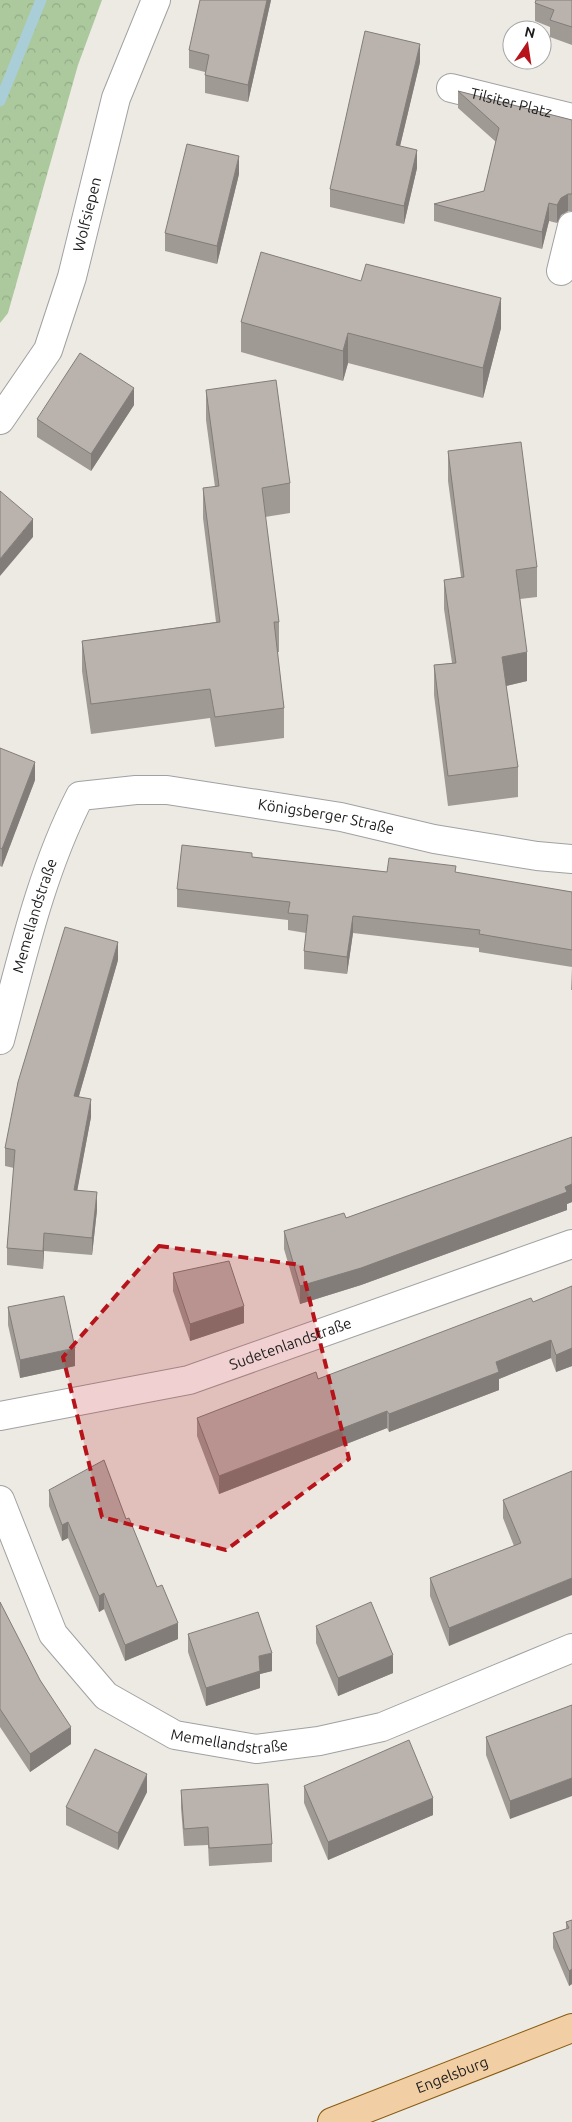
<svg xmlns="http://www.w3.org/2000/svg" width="572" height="2122" font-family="Ubuntu,sans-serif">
	<defs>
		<pattern id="forest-crowns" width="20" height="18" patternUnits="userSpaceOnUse" patternTransform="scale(1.25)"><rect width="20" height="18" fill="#abc99d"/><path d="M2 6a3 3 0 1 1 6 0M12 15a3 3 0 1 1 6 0" fill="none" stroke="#93ac87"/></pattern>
	</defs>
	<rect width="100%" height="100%" fill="#edeae4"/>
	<path fill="url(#forest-crowns)" d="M0,0H102L78,65L8,313L0,323Z"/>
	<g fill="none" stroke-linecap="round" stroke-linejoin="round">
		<path stroke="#a9ced7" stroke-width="11" d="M0,101L41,0"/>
		<g stroke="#a1a1a1" stroke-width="30">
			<g id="minor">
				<path id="s1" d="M451,88L572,118"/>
				<path d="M561,271L572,226"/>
				<path id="s2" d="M0,420L48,350L72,277L116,98L156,0"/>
				<path id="s3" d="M0,1040C22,958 41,872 80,796L136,790H167L341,817L434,839L537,856L572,859"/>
				<path id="s4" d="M0,1416L189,1380L572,1244"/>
				<path id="s5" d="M0,1500L53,1634L106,1696L175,1735L256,1749L319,1741L382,1727L572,1648"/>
			</g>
		</g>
		<g stroke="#885b0f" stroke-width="30">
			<g id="primary">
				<path id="s6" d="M332,2122L572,2028"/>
			</g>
		</g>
		<use href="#minor" stroke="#fff" stroke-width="28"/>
		<use href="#primary" stroke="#f2cea4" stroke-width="28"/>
	</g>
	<g fill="#a09a95">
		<path d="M271,0L248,102L205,93V72L189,68V50Z"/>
		<path d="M572,0V45L550,37V27L535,21V3Z"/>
		<path d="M420,62L400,146L417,168L404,224L330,207V189Z"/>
		<path d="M458,91L572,120V211H568L561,215L557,223L549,221L542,249L434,221V204L484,191L496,142L458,108Z"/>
		<path d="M239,174L217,264L165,251V233Z"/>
		<path d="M361,281L501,328L483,398L348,363L343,381L241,352V322Z"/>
		<path d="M206,390L290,483V513L265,517L279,622V652H277L284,708V738L215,747L210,718L91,734L82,671V641L216,622L203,518V488L215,487L206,420Z"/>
		<path d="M134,405L91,471L37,437V419Z"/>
		<path d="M448,451L537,567V597L520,599L527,681L506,686L518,767V797L448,806L434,695V665L452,663L444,609V580L461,577L448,481Z"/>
		<path d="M0,748L35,780L2,867L0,866Z"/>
		<path d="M252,857L387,872L456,873L572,892V967L479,952V948L353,933L347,974L304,969V951L306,933L288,930V920L177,907V889Z"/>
		<path d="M118,960L79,1096L91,1117L77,1190L97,1210L92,1255L44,1251L43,1269L7,1265V1248L14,1168L5,1166V1148Z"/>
		<path d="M572,967V990H571Z"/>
		<path d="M572,1137V1202L567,1204V1210L361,1285L300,1304L284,1249V1231L346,1218Z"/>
		<path d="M173,1273L244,1323L190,1341L173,1291Z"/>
		<path d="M572,1286V1366L556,1372L551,1358L499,1379V1390L389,1432L387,1428L219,1494L197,1436V1418L318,1379L533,1302Z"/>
		<path d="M8,1307L75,1366L20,1378L8,1325Z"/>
		<path d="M572,1471L449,1646L430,1596V1578L514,1546L503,1518V1500Z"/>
		<path d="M49,1490L126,1519L178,1639L125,1661L104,1609L99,1612L68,1538L62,1541L49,1506Z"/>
		<path d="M0,1602L71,1744L30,1772L0,1727Z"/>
		<path d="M316,1626L393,1673L338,1696L316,1643Z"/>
		<path d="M188,1634L272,1671L260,1674V1688L206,1706L188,1652Z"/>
		<path d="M572,1705L510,1819L486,1755V1737Z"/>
		<path d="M304,1786L433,1815L328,1860L304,1803Z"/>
		<path d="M181,1790L272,1844V1862L209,1866L208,1845L184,1846L181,1808Z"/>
		<path d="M147,1792L118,1850L66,1825V1807Z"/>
		<path d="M572,1920V1984L569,1986L553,1948V1933L566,1929V1922Z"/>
	</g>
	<g fill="#827d79">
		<path d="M267,0H271L248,102V85Z"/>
		<path d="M420,44V62L396,163V145Z"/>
		<path d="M417,150V168L404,224V206Z"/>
		<path d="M239,156V174L217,264V246Z"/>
		<path d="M568,194V211L561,215L557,223V205L561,198Z"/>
		<path d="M549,203V221L542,249V232Z"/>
		<path d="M501,298V328L483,398V368Z"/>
		<path d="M348,333V363L343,381V351Z"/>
		<path d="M134,388V405L91,471V454Z"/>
		<path d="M33,519V537L0,576V559Z"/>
		<path d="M527,652V681L502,687V657Z"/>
		<path d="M35,762V780L2,867V849Z"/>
		<path d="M353,916V933L347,974V957Z"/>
		<path d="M118,942V960L74,1113V1096Z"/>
		<path d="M91,1099V1117L74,1208V1190Z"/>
		<path d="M572,1184V1202L567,1204V1210L361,1285L300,1304V1286Z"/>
		<path d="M97,1192V1210L92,1255V1238Z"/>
		<path d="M44,1233V1251L43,1269V1251Z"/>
		<path d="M244,1306V1323L190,1341V1324Z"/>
		<path d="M551,1340V1358L499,1379V1390L389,1432V1414L496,1362Z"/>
		<path d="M75,1348V1366L20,1378V1360Z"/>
		<path d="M572,1348V1366L556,1372V1355Z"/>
		<path d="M387,1411V1428L219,1494V1476Z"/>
		<path d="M68,1522V1538L62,1541V1525Z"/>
		<path d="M572,1578V1595L449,1646V1628Z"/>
		<path d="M104,1593V1609L99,1612V1596Z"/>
		<path d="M178,1623V1639L125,1661V1645Z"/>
		<path d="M272,1653V1671L260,1674V1688L206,1706V1688L259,1656Z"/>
		<path d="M393,1655V1673L338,1696V1678Z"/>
		<path d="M71,1727V1744L30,1772V1754Z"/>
		<path d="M147,1774V1792L118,1850V1833Z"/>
		<path d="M572,1778V1796L510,1819V1801Z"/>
		<path d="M433,1798V1815L328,1860V1842Z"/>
		<path d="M572,1969V1984L569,1986V1971Z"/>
	</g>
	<g fill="#bab3ad" stroke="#827d79">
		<path d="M200,0H267L248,85L205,75L209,55L189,50Z"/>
		<path d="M536,0H572V27L550,20L554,10L535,3Z"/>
		<path d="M365,31L420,44L396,145L417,150L404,206L330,189Z"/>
		<path d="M458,91L572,120V194H568L561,198L557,205L549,203L542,232L434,204L484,191L499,128Z"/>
		<path d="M187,144L239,156L217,246L165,233Z"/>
		<path d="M261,252L361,281L366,264L501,298L483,368L348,333L343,351L241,322Z"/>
		<path d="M80,353L134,388L91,454L37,419Z"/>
		<path d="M276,380L290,483L262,488L279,622H274L284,708L215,717L210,689L91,704L82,641L220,622L203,488L219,486L206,390Z"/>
		<path d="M521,442L537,567L516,570L527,652L502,657L518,767L448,776L434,665L456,663L444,580L464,577L448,451Z"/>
		<path d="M0,491L33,519L0,559Z"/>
		<path d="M0,748L35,762L2,849L0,848Z"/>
		<path d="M182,845L252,853V857L387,872L389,858L456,866L455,872L572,892V950L479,934L480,930L353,916L347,957L304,951L308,915L288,913L290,902L177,889Z"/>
		<path d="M65,927L118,942L74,1096L91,1099L74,1190L97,1192L92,1238L44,1233L43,1251L7,1248L15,1150L5,1148L18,1082Z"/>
		<path d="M572,1137V1184L565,1187L567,1192L361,1268L300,1286L284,1231L344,1213L346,1218Z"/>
		<path d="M229,1261L244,1306L190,1324L173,1273Z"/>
		<path d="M572,1286V1348L556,1355L551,1340L496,1362L499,1372L389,1414L387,1411L219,1476L197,1418L316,1372L318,1379L531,1298L533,1302Z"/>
		<path d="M64,1296L75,1348L20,1360L8,1307Z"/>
		<path d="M104,1460L126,1519L129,1518L157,1587L162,1585L178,1623L125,1645L104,1593L99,1596L68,1522L62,1525L49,1490Z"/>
		<path d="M572,1471V1578L449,1628L430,1578L521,1543L503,1500Z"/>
		<path d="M0,1602L40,1680L71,1727L30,1754L0,1709Z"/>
		<path d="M371,1602L393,1655L338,1678L316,1626Z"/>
		<path d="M258,1612L272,1653L259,1656L260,1671L206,1688L188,1634Z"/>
		<path d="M572,1705V1778L510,1801L486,1737Z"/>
		<path d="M409,1740L433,1798L328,1842L304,1786Z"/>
		<path d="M95,1749L147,1774L118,1833L66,1807Z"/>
		<path d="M268,1784L272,1844L209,1848L208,1827L184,1829L181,1790Z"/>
		<path d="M572,1920V1969L569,1971L553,1933L569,1928L566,1922Z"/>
	</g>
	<path fill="#b6141a" fill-opacity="0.2" stroke="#b6141a" stroke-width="4" stroke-dasharray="10 6" stroke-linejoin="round" d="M159,1246L301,1265L349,1459L226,1550L102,1517L63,1357Z"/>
	<g text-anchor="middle" stroke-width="4" stroke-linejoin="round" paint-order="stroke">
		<g font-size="15" fill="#1d1d1d" stroke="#fff">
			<text dy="5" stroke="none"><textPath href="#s1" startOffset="62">Tilsiter Platz</textPath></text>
			<text dy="5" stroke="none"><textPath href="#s2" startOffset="226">Wolfsiepen</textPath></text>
			<text dy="5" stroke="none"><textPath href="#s3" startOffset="506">Königsberger Straße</textPath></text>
			<text dy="5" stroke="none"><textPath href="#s3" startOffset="129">Memellandstraße</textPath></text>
			<text dy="5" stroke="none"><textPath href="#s4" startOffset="300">Sudetenlandstraße</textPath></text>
			<text dy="5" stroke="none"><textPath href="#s5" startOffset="360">Memellandstraße</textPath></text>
			<text dy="5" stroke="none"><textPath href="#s6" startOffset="129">Engelsburg</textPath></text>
		</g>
	</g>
	<g transform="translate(527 45) rotate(13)"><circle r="24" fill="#ffffff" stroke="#a5a5a5"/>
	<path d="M0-4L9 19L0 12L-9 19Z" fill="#b6141a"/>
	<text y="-8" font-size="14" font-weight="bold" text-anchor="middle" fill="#1d1d1d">N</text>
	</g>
</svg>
